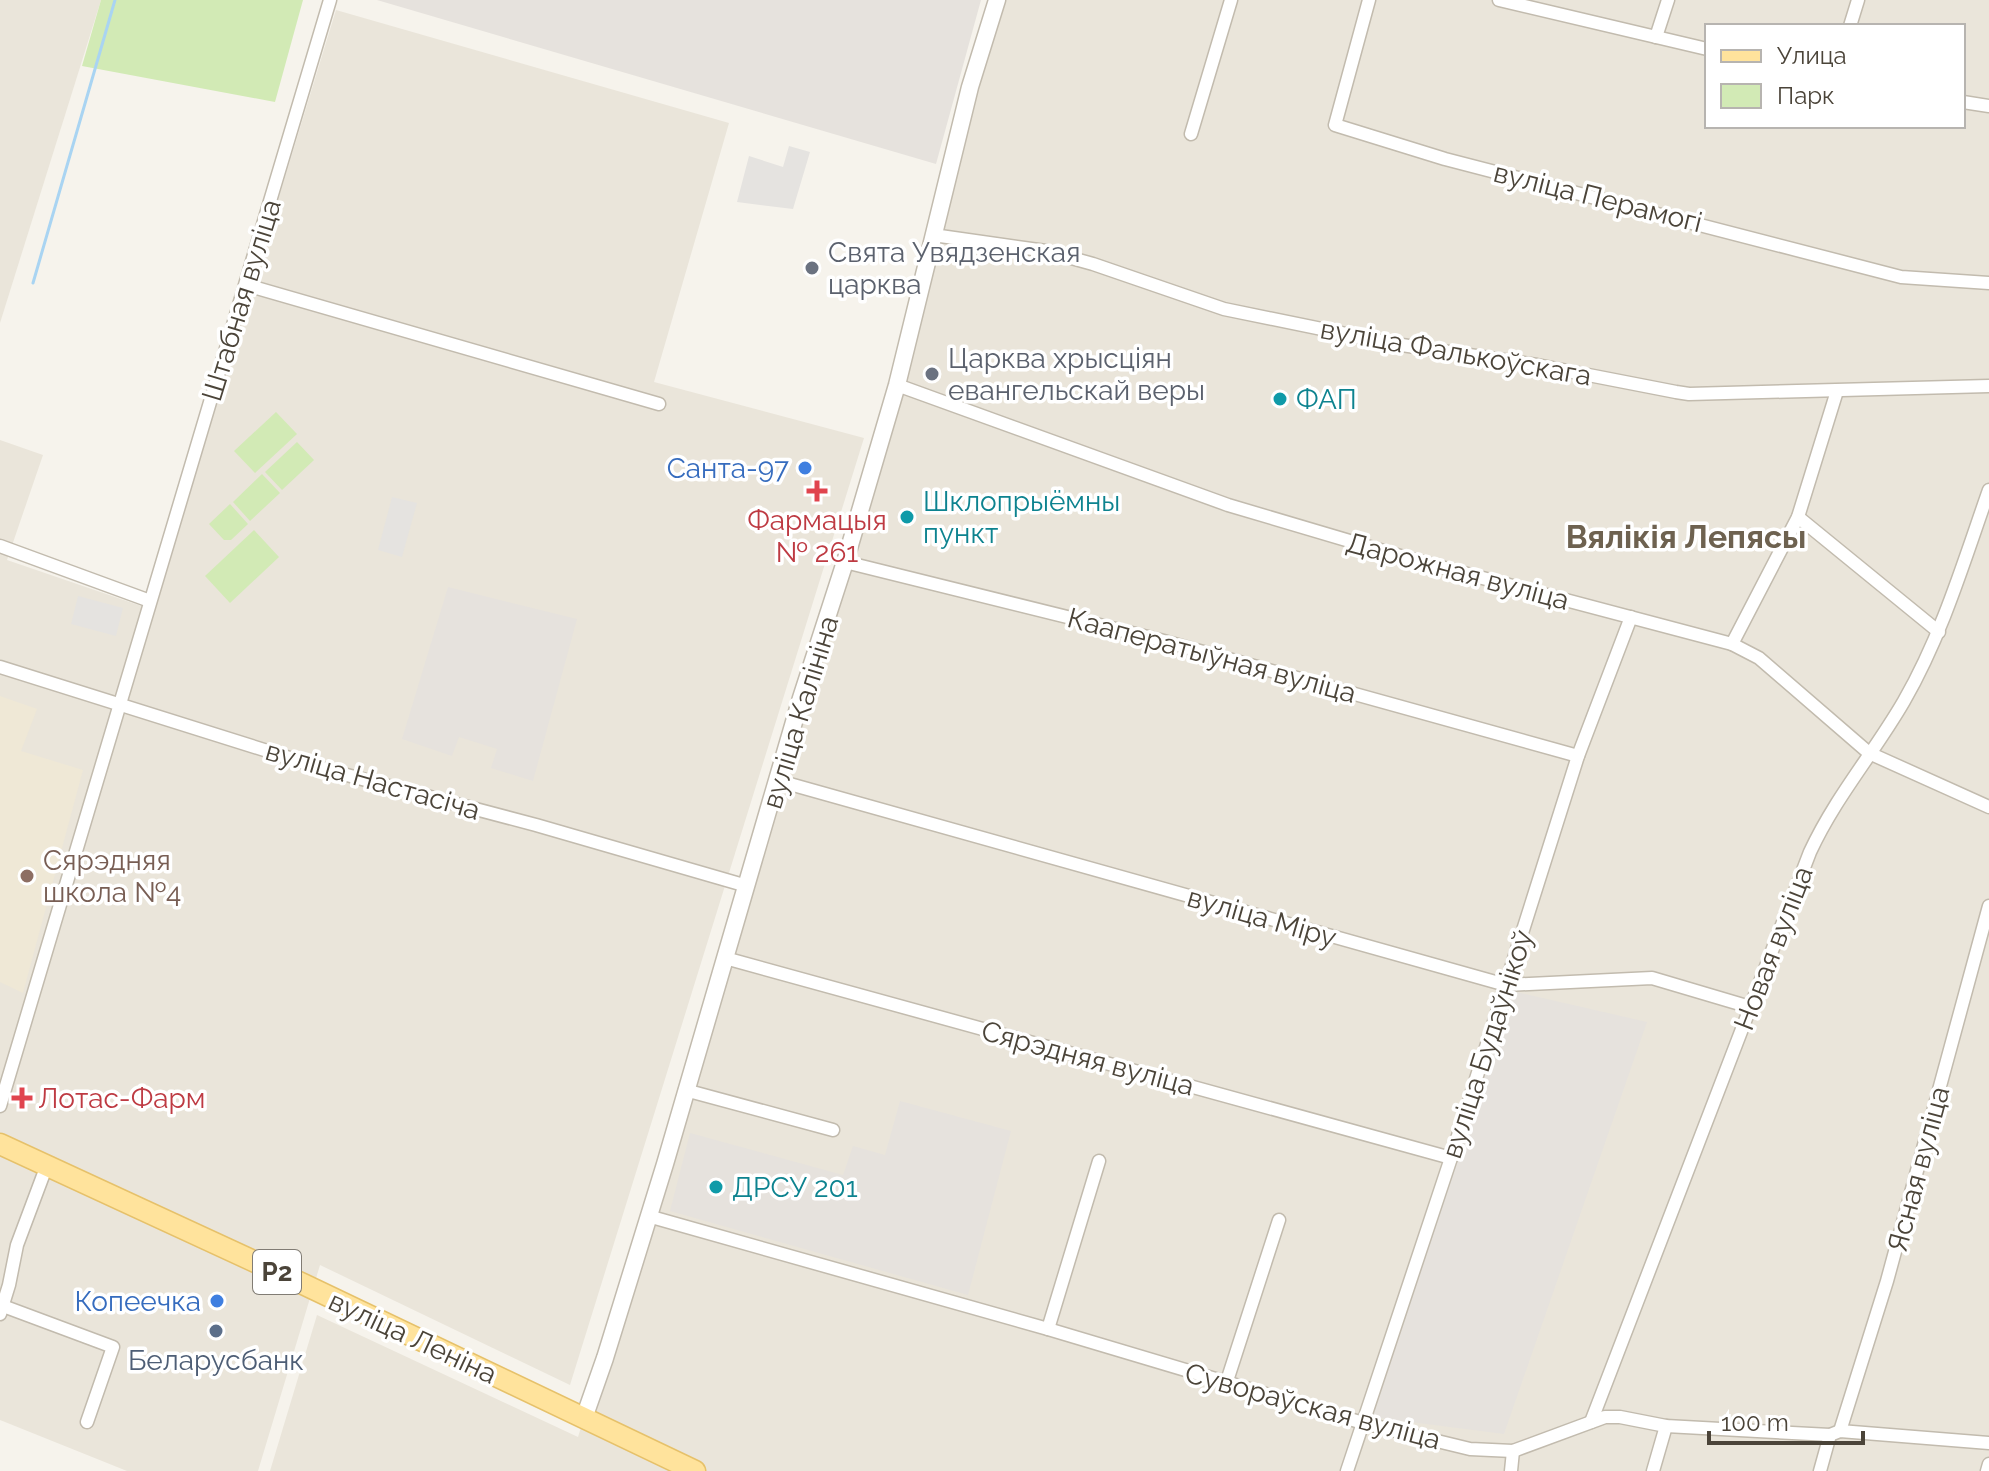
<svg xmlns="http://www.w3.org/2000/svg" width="1989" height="1471" font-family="Raleway,sans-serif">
	<rect width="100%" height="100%" fill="#f6f3ec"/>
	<g fill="#eae5da" fill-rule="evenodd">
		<path d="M0,0H101L0,323Z"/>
		<path d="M997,0H1989V1471H270L317,1315L578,1437L779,781ZM1707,26H1963V126H1707Z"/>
		<path d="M336,10L729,123L654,382L864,438L570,1385L320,1265L258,1471H127L0,1420V440L43,455L7,560L153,610Z"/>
	</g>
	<g fill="#e6e2dd">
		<path d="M377,0H981L936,164Z"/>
		<path d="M448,587L577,619L533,781L491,768L497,749L459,737L452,756L402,739Z"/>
		<path d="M1508,990L1647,1022L1504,1434L1372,1417Z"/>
		<path d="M900,1101L1011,1131L968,1295L670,1211L690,1133L843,1175L853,1146L885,1155Z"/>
	</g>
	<path fill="#efe8d6" d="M0,696L37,709L21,751L83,770L23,993L0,982Z"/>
	<g fill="#d2eab5">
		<path d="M101,0H303L275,102L82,66Z"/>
		<path d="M276,412L297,434L255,473L234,451Z"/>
		<path d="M297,442L314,460L282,490L265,472Z"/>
		<path d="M262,474L280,493L250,521L233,502Z"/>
		<path d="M230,504L248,524L231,540H224L209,524Z"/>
		<path d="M254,530L279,557L230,603L205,576Z"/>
	</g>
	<g fill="#e5e3e0">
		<path d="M789,146L810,152L793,209L737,202L749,156L783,167Z"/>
		<path d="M392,497L417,503L402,557L378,550Z"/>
		<path d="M78,596L123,608L116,636L71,624Z"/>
	</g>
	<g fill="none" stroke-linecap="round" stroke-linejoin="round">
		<path stroke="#a9d4f2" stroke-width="3" d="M33,283L115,0"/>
		<g stroke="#c2bbae" stroke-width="15">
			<g id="minor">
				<path d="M1369,0L1335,125L1445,159L1901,277L1989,283"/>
				<path d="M1499,0L1707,49"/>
				<path d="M1850,26L1858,0"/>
				<path d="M1656,37L1668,0"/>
				<path d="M1963,102L1989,106"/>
				<path d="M1191,134L1231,0"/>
				<path d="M933,235L1046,251L1093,264L1224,309L1395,344L1537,365L1676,392L1689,394L1989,386"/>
				<path d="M246,285L659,404"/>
				<path d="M897,385L1228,505L1407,558L1732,644L1759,658L1869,753L1989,807"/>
				<path d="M1798,517L1939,632"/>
				<path d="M0,546L150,601"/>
				<path d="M845,562L1160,640L1578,756"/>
				<path d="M1732,644L1798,517L1837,391"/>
				<path d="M0,667L328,770L536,825L747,886"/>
				<path d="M779,781L1506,985L1652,978L1750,1007"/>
				<path d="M725,958L1451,1158"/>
				<path d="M685,1090L833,1130"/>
				<path d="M0,1106L330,0"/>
				<path d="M648,1216L1048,1329L1363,1423L1470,1449L1513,1451L1605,1417H1620L1666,1426L1830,1435L1840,1431L1989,1443"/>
				<path d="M3,1306L113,1347L87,1422"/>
				<path d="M0,1314L9,1285L17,1245L47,1165"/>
				<path d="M1048,1329L1099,1161"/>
				<path d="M1226,1384L1279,1220"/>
				<path d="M1591,1422L1810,852C1836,796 1874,753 1904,701C1942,635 1964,561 1989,490"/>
				<path d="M1840,1431L1887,1281L1989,906"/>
				<path d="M1347,1471L1451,1158L1578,756L1631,617"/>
				<path d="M1511,1471L1513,1451"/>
				<path d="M1653,1471L1666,1426"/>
				<path d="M1820,1471L1830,1435"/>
				<path d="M1987,1471L1989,1464"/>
			</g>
		</g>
		<g stroke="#c2bbae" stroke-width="19">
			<path id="tertiary" d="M584,1418L605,1358L665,1164L801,698L845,562L897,385L970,87L997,0"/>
		</g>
		<g stroke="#e6c16a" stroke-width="23">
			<path id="primary" d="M0,1144L303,1284L695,1471"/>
		</g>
		<use href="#minor" stroke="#fff" stroke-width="12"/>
		<use href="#tertiary" stroke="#fff" stroke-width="16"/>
		<use href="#primary" stroke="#ffe39c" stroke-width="20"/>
	</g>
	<g fill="#6b7280" stroke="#fff" stroke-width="3">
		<circle cx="812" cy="268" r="8"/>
		<circle cx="932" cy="374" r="8"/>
	</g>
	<g fill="#0f9aa8" stroke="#fff" stroke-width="3">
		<circle cx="1280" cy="399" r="8"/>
		<circle cx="907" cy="517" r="8"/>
		<circle cx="716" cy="1187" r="8"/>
	</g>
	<g fill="#3f7fe0" stroke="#fff" stroke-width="3">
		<circle cx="805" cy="468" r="8"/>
		<circle cx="217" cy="1301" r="8"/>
	</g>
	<g fill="#e0444e" stroke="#fff" stroke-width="3">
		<path d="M813 479h8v8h8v8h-8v8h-8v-8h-8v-8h8z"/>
		<path d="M18 1086h8v8h8v8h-8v8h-8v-8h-8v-8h8z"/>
	</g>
	<circle fill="#8d6e63" stroke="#fff" stroke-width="3" cx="27" cy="876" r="8"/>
	<circle fill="#5c6f8a" stroke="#fff" stroke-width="3" cx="216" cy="1331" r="8"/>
	<g text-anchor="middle" stroke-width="7" stroke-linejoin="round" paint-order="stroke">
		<rect fill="#fff" stroke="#817c74" stroke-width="2" x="253" y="1250" width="48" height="44" rx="6"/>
		<g font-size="26" font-weight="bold" fill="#4b4439">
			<text x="277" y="1281">Р2</text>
		</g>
		<g font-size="28" fill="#4b4439" stroke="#fff">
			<text transform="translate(1598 197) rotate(14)" y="10">вуліца Перамогі</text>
			<text transform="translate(241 300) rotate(-73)" y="10">Штабная вуліца</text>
			<text transform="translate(1456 352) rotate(10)" y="10">вуліца Фалькоўскага</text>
			<text transform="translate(1458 571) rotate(15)" y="10">Дарожная вуліца</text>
			<text transform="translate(1212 655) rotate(15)" y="10">Кааператыўная вуліца</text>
			<text transform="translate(800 712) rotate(-73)" y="10">вуліца Калініна</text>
			<text transform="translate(373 780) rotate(16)" y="10">вуліца Настасіча</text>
			<text transform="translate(1262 917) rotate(16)" y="10">вуліца Міру</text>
			<text transform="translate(1773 948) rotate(-69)" y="10">Новая вуліца</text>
			<text transform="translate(1487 1044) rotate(-72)" y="10">вуліца Будаўнікоў</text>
			<text transform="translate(1088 1058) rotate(15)" y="10">Сярэдняя вуліца</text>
			<text transform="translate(1918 1169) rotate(-75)" y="10">Ясная вуліца</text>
			<text transform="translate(413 1337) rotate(25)" y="10">вуліца Леніна</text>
			<text transform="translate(1313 1406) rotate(15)" y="10">Сувораўская вуліца</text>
		</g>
		<g font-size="28" fill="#5b616d" stroke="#fff" text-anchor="start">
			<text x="828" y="262">Свята Увядзенская<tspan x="828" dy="32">царква</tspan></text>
			<text x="948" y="368">Царква хрысціян<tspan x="948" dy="32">евангельскай веры</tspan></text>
		</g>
		<g font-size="28" fill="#0d838f" stroke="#fff" text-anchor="start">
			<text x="1296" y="409">ФАП</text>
			<text x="923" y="511">Шклопрыёмны<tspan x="923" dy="32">пункт</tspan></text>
			<text x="732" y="1197">ДРСУ 201</text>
		</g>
		<g font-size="28" fill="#366cbe" stroke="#fff" text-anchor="end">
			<text x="789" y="478">Санта-97</text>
			<text x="201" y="1311">Копеечка</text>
		</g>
		<g font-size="28" fill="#be3a42" stroke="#fff">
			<text x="817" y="530">Фармацыя<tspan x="817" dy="32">№ 261</tspan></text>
			<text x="38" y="1108" text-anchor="start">Лотас-Фарм</text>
		</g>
		<g font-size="28" fill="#785e54" stroke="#fff" text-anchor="start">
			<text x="43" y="870">Сярэдняя<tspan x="43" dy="32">школа №4</tspan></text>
		</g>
		<g font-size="28" fill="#4e5e75" stroke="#fff">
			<text x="216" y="1370">Беларусбанк</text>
		</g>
		<g font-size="32" font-weight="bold" fill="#6e6250" stroke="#fff">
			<text x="1686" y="548">Вялікія Лепясы</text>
		</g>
	</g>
	<rect x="1705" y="24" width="260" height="104" fill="#ffffff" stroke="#b7b4b0" stroke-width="2"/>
	<rect x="1721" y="50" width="40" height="12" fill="#ffe39c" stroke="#b7b4b0" stroke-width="2"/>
	<text x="1777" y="64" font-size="24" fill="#4b4439">Улица</text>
	<rect x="1721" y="84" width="40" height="24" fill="#d2eab5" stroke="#b7b4b0" stroke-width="2"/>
	<text x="1777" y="104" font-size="24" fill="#4b4439">Парк</text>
	<path d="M1709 1431v12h154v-12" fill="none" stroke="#4b4439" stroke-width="4"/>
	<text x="1721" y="1431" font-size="24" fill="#4b4439" stroke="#ffffff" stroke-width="6" paint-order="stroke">100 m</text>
</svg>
